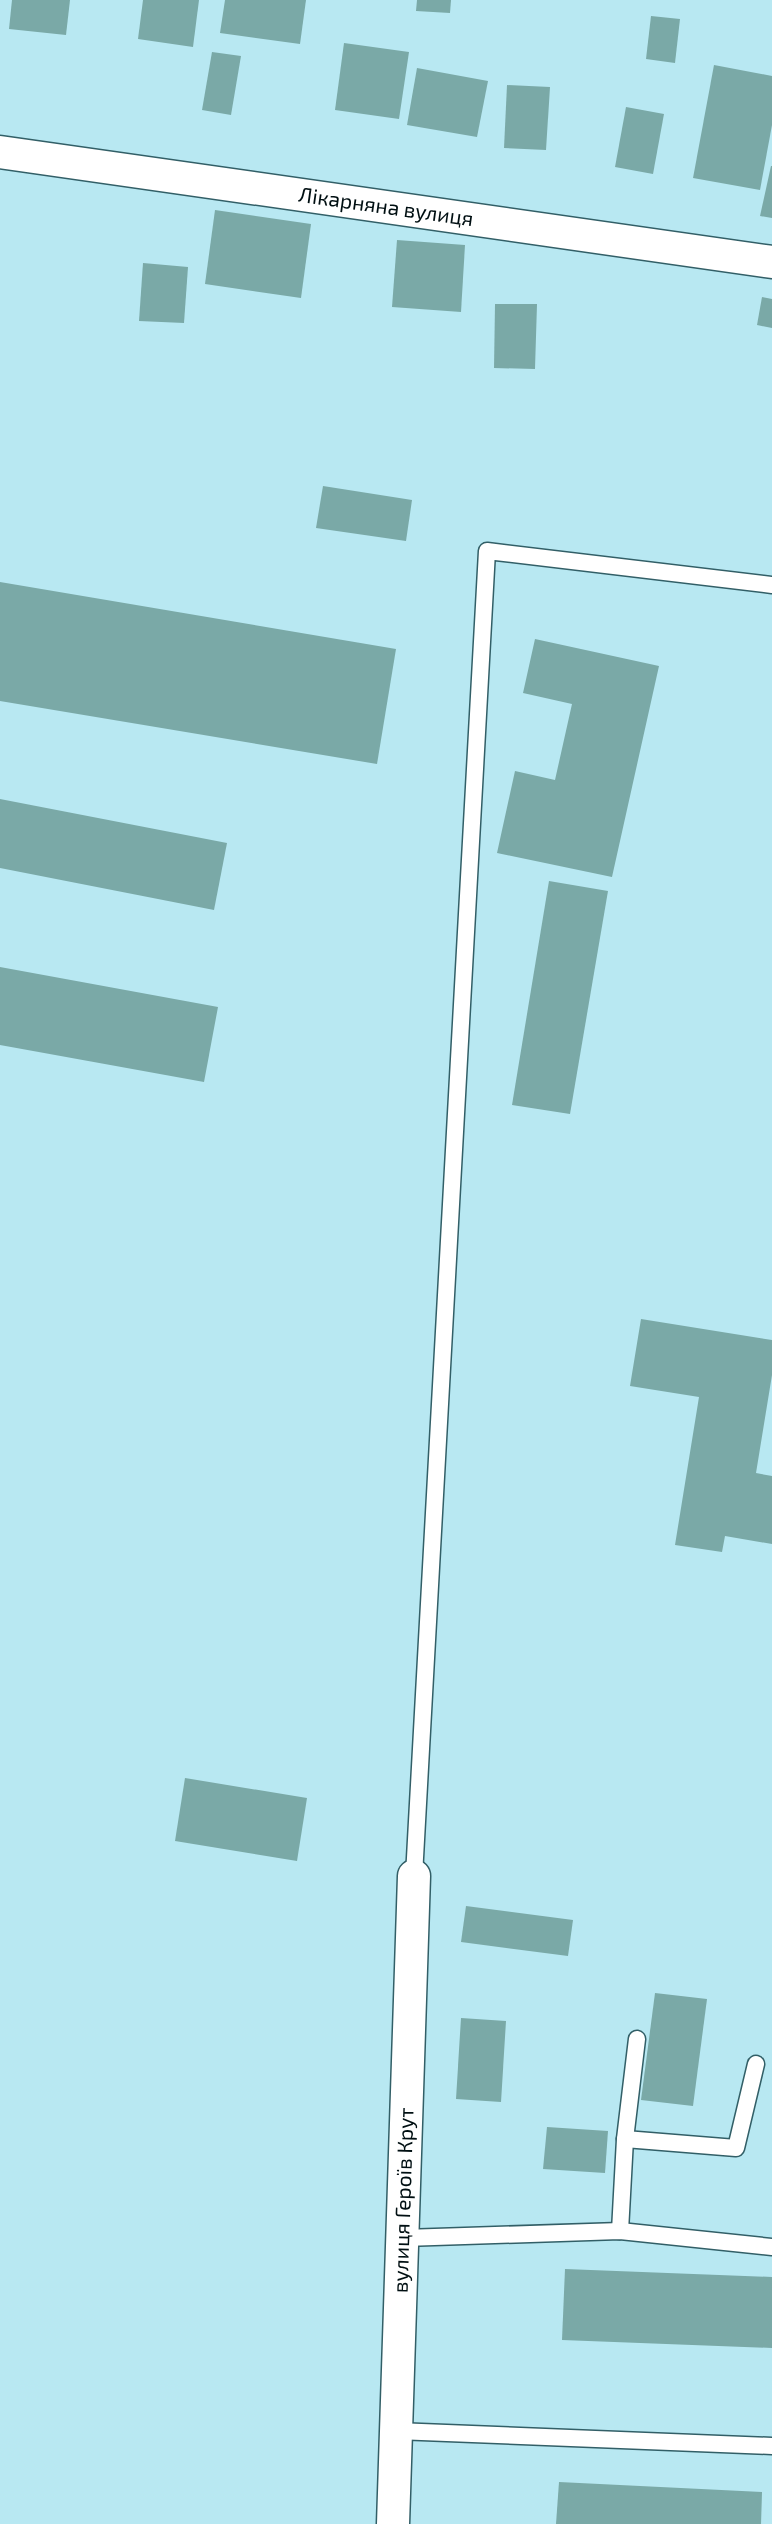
<svg xmlns="http://www.w3.org/2000/svg" width="772" height="2524" font-family="'Exo 2',sans-serif">
	<rect width="100%" height="100%" fill="#b8e8f2"/>
	<g fill="#7aa9a7">
		<path d="M12,0H70L66,35L9,29Z"/>
		<path d="M143,0H199L193,47L138,39Z"/>
		<path d="M225,0H306L300,44L220,33Z"/>
		<path d="M417,0H451L450,13L416,11Z"/>
		<path d="M651,16L680,19L675,63L646,59Z"/>
		<path d="M344,43L409,52L399,119L335,110Z"/>
		<path d="M212,52L241,56L231,115L202,110Z"/>
		<path d="M714,65L772,76V125L760,190L693,178Z"/>
		<path d="M417,68L488,81L477,137L407,125Z"/>
		<path d="M507,85L550,87L546,150L504,148Z"/>
		<path d="M626,107L664,114L653,174L615,167Z"/>
		<path d="M771,166H772V218L760,216Z"/>
		<path d="M215,210L311,224L301,298L205,284Z"/>
		<path d="M397,240L465,245L461,312L392,307Z"/>
		<path d="M143,263L188,267L184,323L139,321Z"/>
		<path d="M762,297L772,299V328L757,325Z"/>
		<path d="M495,304H537L535,369L494,368Z"/>
		<path d="M323,486L412,500L406,541L316,528Z"/>
		<path d="M0,582L396,649L377,764L0,701Z"/>
		<path d="M535,639L659,666L612,877L497,853L515,771L555,780L572,704L523,693Z"/>
		<path d="M0,799L227,843L214,910L0,868Z"/>
		<path d="M549,881L608,891L570,1114L512,1105Z"/>
		<path d="M0,967L218,1007L204,1082L0,1045Z"/>
		<path d="M641,1319L772,1340V1375L756,1473L772,1476V1544L725,1536L722,1552L675,1545L699,1397L630,1386Z"/>
		<path d="M185,1778L307,1798L297,1861L175,1841Z"/>
		<path d="M466,1906L573,1920L568,1956L461,1942Z"/>
		<path d="M655,1993L707,1999L693,2106L641,2100Z"/>
		<path d="M461,2018L506,2021L501,2102L456,2099Z"/>
		<path d="M547,2127L608,2131L605,2173L543,2169Z"/>
		<path d="M565,2269L772,2277V2348L562,2340Z"/>
		<path d="M559,2482L762,2492L761,2524H556Z"/>
	</g>
	<g fill="none" stroke-linecap="round" stroke-linejoin="round">
		<g stroke="#325f67" stroke-width="19">
			<g id="service">
				<path d="M414,1876L487,551L772,585"/>
				<path d="M625,2139L736,2148L756,2064"/>
				<path d="M620,2231L625,2139L637,2039"/>
				<path d="M404,2238L620,2231L772,2247"/>
				<path d="M396,2431L772,2446"/>
			</g>
		</g>
		<g stroke="#325f67" stroke-width="35">
			<g id="minor">
				<path id="s1" d="M0,152L772,262"/>
				<path id="s2" d="M393,2524L414,1876"/>
			</g>
		</g>
		<use href="#service" stroke="#fff" stroke-width="16"/>
		<use href="#minor" stroke="#fff" stroke-width="32"/>
	</g>
	<g text-anchor="middle" stroke-width="6" stroke-linejoin="round" paint-order="stroke">
		<g font-size="21" fill="#000f12" stroke="#c5f5ff">
			<text dy="7" stroke="none"><textPath href="#s1" startOffset="390">Лікарняна вулиця</textPath></text>
			<text dy="7" stroke="none"><textPath href="#s2" startOffset="324">вулиця Героїв Крут</textPath></text>
		</g>
	</g>
</svg>
